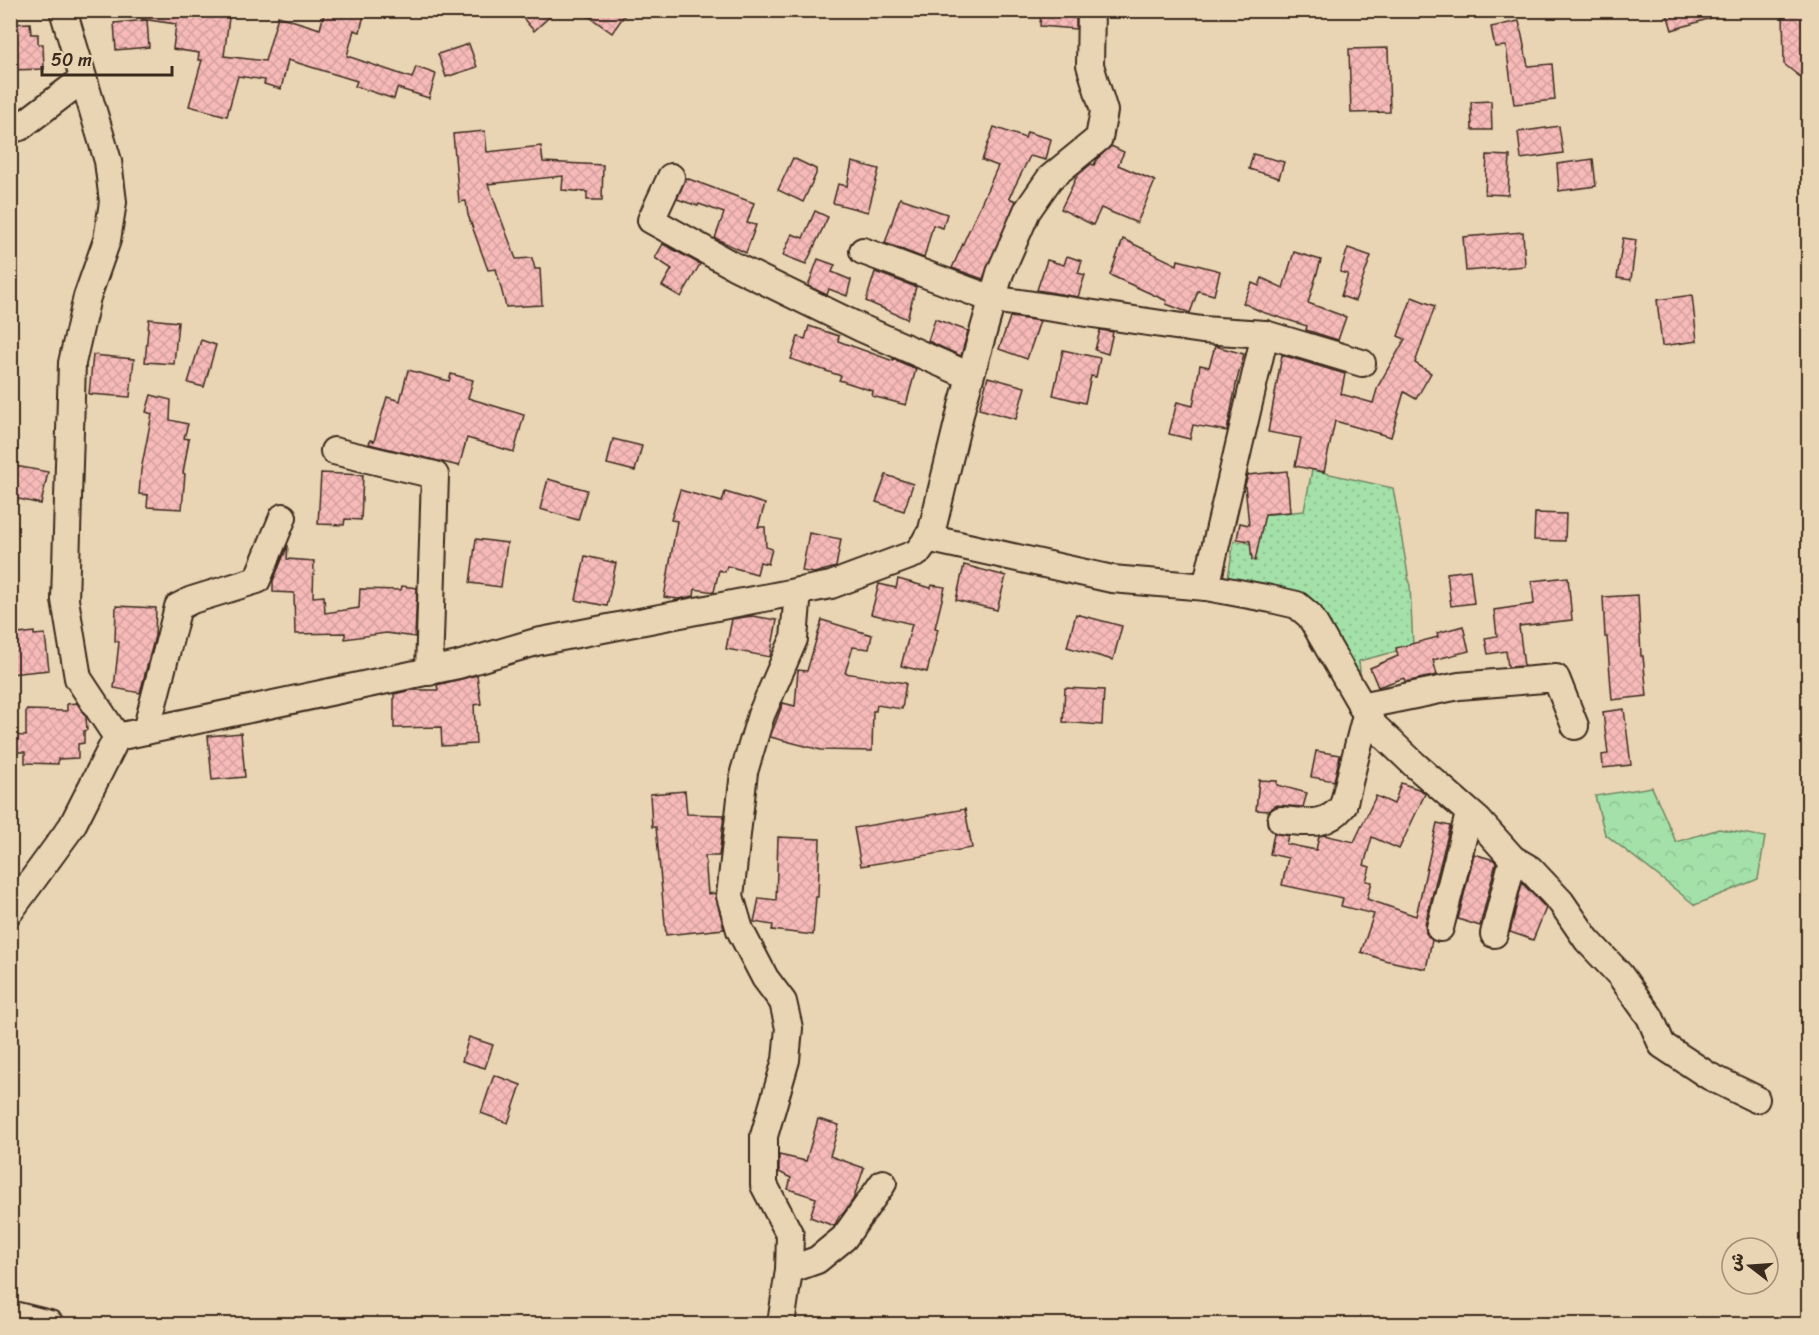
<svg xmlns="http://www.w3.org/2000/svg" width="1819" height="1335" font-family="Sriracha,'Playpen Sans Arabic',sans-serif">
	<defs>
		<pattern id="grass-dots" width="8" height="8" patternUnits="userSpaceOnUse" patternTransform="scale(1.5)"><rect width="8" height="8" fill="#a3e1a9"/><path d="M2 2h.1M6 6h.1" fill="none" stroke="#8dc191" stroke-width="1.8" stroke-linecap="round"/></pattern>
		<pattern id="forest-crowns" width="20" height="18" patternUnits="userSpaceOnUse" patternTransform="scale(1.5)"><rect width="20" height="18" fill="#a3e1a9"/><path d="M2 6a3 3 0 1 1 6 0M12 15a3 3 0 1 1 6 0" fill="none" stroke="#8dc191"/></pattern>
		<pattern id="building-cross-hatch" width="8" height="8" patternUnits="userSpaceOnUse" patternTransform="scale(1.5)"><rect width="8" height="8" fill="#f6bab8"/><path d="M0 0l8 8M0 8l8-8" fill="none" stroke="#d4a09e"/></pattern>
	</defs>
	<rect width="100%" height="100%" fill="#e9d4b3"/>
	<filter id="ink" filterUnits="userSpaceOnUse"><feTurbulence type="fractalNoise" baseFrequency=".0167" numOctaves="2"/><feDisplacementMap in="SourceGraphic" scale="12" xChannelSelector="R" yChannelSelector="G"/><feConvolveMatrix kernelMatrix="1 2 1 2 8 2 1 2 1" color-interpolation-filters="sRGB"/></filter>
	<g filter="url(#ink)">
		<path fill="url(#grass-dots)" stroke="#6f8664" stroke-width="1.5" d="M1312,470L1393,488L1410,586L1413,647L1359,661L1362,694L1308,597L1227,583L1234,541L1255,544L1262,515L1304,511Z"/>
		<path fill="url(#forest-crowns)" stroke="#6f8664" stroke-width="1.5" d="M1652,787L1676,842L1719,829L1765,837L1758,879L1695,905L1605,834L1595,796Z"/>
		<g fill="url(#building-cross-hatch)" stroke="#3b2a1e" stroke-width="1.5">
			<path d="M142,10H230L224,56L265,61L278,16L320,29L325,10H365L360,32L354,30L347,56L412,78L416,67L436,74L429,98L397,88L394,99L355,86L357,81L288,60L281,89L264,84L265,80L238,76L227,116L189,106L202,60H198L199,53L173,49L176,24L142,19Z"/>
			<path d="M516,10H557L534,31Z"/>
			<path d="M580,10H628L612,33Z"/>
			<path d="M1041,10H1076V29L1040,26Z"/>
			<path d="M1666,10H1723L1724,14L1672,30Z"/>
			<path d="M1783,10H1809V84L1784,64Z"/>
			<path d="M147,20L149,47L116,50L114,23Z"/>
			<path d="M1519,21L1528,66L1552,64L1555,100L1514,104L1506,46L1495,47L1491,27Z"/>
			<path d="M30,23L31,34H38V44H43L44,69L10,70V24Z"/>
			<path d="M469,44L477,67L446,77L438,54Z"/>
			<path d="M1388,48L1390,112L1351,113L1349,49Z"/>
			<path d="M1491,101L1492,130H1472L1471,102Z"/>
			<path d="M1559,126L1563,153L1521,159L1518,132Z"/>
			<path d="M994,127L1025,138L1027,132L1051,139L1046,160L1030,156L1009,198L1016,201L983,279L952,268L998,166L982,160Z"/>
			<path d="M485,131L487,152L541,146L543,162L603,165L602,200H587V192L562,190L563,176L488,184L516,259L532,258L535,269H540L542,305L506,307L496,269L488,270L468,215L466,201L459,202L453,134Z"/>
			<path d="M1111,146L1124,152L1118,165L1155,181L1137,223L1101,208L1093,225L1061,209L1077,176L1091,164L1094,165L1097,159Z"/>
			<path d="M1253,154L1284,162L1279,178L1249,169Z"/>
			<path d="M1487,155L1510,156L1508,195L1485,194Z"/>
			<path d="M793,158L816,169V174L803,202L778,190Z"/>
			<path d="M1593,159L1596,186L1559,191L1557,164Z"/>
			<path d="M852,162L879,169L868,212L833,203L838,184L847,186Z"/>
			<path d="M686,178L754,203L747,223L756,225L746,253L715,238L724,213L699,204L698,206L677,199Z"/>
			<path d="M900,198L947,214L943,228L933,225L924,258L885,243Z"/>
			<path d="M815,211L828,217L806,264L783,255L792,234L803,238Z"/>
			<path d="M1523,232L1525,266L1466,271L1463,237Z"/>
			<path d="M1623,238L1636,240L1631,280L1617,278Z"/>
			<path d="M1123,239L1177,265L1178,260L1220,271L1214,295L1198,291L1190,313L1166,304L1167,301L1110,275Z"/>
			<path d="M663,244L700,264L681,297L662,286L672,269L655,258Z"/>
			<path d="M1348,248L1371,256L1355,301L1341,296L1348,274L1340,272Z"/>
			<path d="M1294,252L1321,260L1308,303L1346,317L1338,340L1306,330L1307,326L1262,312L1243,303L1252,283L1259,286L1262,278L1283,288Z"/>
			<path d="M1067,256L1082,261L1078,273L1085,275L1078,297L1037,290L1047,260L1064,265Z"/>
			<path d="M818,259L835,265L832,272L851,280L847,296L829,289L827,295L808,286Z"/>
			<path d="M875,272L916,287L907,319L866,301Z"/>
			<path d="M1692,295L1697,341L1662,346L1657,300Z"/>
			<path d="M1412,297L1435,306L1415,363L1431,373L1416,399L1404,392L1391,437L1335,421L1324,472L1295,466L1301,438L1268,432L1282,355L1345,374L1341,394L1373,403L1378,386L1405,339L1398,336Z"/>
			<path d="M1010,317L1040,321L1027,359L999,349Z"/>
			<path d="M149,319L178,322L174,364L145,362Z"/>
			<path d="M935,319L968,331L961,356L928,341Z"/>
			<path d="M809,326L839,336L838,341L893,361V359L916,369L906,405L872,396L873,391L839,380L841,376L791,359L798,337L805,339Z"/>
			<path d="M1100,330L1113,332L1108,354L1095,350Z"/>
			<path d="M201,340L216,345L204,387L188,383Z"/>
			<path d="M1215,346L1244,354L1237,380L1227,431L1193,425L1190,439L1169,434L1177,402L1193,406L1200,365L1209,367Z"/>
			<path d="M1063,350L1100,358L1096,377L1091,376L1085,403L1053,395Z"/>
			<path d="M93,355L134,359L130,397L89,394Z"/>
			<path d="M408,370L449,381L451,374L473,380L468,398L524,415L514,452L467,438L459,466L369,444L370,440L374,441L387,397L400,401Z"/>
			<path d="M988,377L1025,387L1016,419L979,409Z"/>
			<path d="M151,395L171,400L170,420L188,424L184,438L189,439L183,473L185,474L182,509L147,507L148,495L139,494L141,470L152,414L146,412Z"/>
			<path d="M613,439L642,446L635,471L607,464Z"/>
			<path d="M10,465L48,472L41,504L10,497Z"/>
			<path d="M1287,471L1290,512L1265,514L1255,561L1252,560L1250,541L1237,539L1240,523L1249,525L1245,485L1248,475Z"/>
			<path d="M321,473L363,475L361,520L345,519L344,525L318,524Z"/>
			<path d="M886,475L913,484L904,511L876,502Z"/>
			<path d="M548,479L587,490L578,520L540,509Z"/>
			<path d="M680,490L722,502L725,492L765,504L758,527H765L766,547L772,549L768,564L760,562L757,574L727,566L725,572L719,570L714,592L695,589L694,596L678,599L664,597L677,521L671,520Z"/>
			<path d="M1535,513L1566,514L1565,541L1534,540Z"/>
			<path d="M809,533L841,539L836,567L814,573L802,571Z"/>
			<path d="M476,539L507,543L501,587L470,583Z"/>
			<path d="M288,545L287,559L314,561L313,597L324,596L325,613L359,608L360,589L401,590L402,586L417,588L415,637L386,633L345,639V633L295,634L294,593L273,592V581Z"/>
			<path d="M585,556L616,563L607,606L576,600Z"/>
			<path d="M964,565L1006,576L997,610L956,600Z"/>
			<path d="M1470,570L1474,603L1451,606L1447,573Z"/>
			<path d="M1568,577L1572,620L1519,626L1524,666L1508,667L1506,651L1488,654L1485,638L1497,636L1494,610L1534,604L1532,581Z"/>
			<path d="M898,579L931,588L932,585L945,587L935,628L938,629L927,672L901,666L912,624L871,614L879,584L896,588Z"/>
			<path d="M1638,595L1641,656H1643L1647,696L1612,700L1607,637H1605L1603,597Z"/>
			<path d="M116,606L156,608L155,636L140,693L114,688L119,642L115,641Z"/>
			<path d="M1076,614L1122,626L1113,660L1067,647Z"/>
			<path d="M752,616L777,620L770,657L726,649L732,619Z"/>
			<path d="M822,620L872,635L869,649L853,647L845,673L906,683L902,709L877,705L876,711H873L872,751L821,750L770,737L783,703L795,706L798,670L807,671Z"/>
			<path d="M1463,626L1469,651L1433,660L1437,675L1405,682L1404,678L1378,687L1370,668L1398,656L1396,648L1438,637L1437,633Z"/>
			<path d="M34,632V635L45,634L49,670L10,674V635Z"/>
			<path d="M477,675L481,704L474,705L476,744L442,746L441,727L394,728V694L412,690H438L437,685Z"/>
			<path d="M1065,688L1104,690L1102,725L1063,722Z"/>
			<path d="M77,703L86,717L87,730L84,731V743L78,744V758L58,759V764L25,763V752H10V735L26,736V710L67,711V704Z"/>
			<path d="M1624,709L1631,765L1603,768L1602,755L1608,754L1603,712Z"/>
			<path d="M241,733L245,777L212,780L208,736Z"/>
			<path d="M1316,751L1340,755L1334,781L1311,777Z"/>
			<path d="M1259,780L1277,781V785L1307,793L1303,807L1275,805L1269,811L1256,810Z"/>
			<path d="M1401,783L1421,790L1425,794L1399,849L1372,837L1364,865L1370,867L1366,881L1372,882L1367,899L1416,916L1437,823L1450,826L1425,924L1426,933L1432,940L1426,969L1384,960L1361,952L1374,914L1341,906L1343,898L1282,885L1288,858L1270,854L1274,833L1288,836L1286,844L1316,850L1319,836L1324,835L1354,842L1376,796L1394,804Z"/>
			<path d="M685,791L687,814L724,815L719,856H705L708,894L715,893L724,929L666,935L656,827H652L650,794Z"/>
			<path d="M965,809L972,848L861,866L854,828Z"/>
			<path d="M778,837L820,839L818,897H816L813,935L772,930L773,925L754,922L759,898L776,900Z"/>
			<path d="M1474,854L1494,860L1496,863L1480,926L1458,919Z"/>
			<path d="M1522,883L1546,908L1533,940L1510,932Z"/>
			<path d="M469,1037L493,1045L485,1068L462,1061Z"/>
			<path d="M494,1075L521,1085L508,1123L481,1113Z"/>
			<path d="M818,1119L839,1125L830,1156L864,1168L853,1200L842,1215H840L834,1226L810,1217L816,1198L788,1189L791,1178L779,1172V1155L806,1161Z"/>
		</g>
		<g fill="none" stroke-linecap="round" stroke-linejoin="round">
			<g stroke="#3b2a1e" stroke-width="30">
				<g id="minor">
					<path d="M63,10L108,161L113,202L107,240L87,297L72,363L65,600L78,678L117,737"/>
					<path d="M10,130L20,127L83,79"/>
					<path d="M671,177L651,220L734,266L861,328L970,376"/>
					<path d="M863,251L992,299L1202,330L1265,334"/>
					<path d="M334,451L435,475L429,672"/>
					<path d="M927,538L1112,579L1206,587L1271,599L1297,605L1310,616L1373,725L1415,765L1478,820L1513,859L1530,869L1561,902L1587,940L1620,975L1650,1017L1662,1045L1709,1076L1756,1099"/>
					<path d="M1206,587L1265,334L1362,363"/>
					<path d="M1361,706L1459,686L1556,678L1575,726"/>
					<path d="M146,731L178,607L192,600L257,580L283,517"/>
					<path d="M1281,820C1306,822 1325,828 1343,806L1366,715"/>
					<path d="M10,911L72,826L117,737L458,665L536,642L831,585L917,553L931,534L963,402L1000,273L1027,211L1050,178L1099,138L1104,111L1090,65L1091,10"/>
					<path d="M1440,928L1469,814"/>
					<path d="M1494,934L1513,859"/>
					<path d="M789,1270L817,1260L844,1238L883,1183"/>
					<path d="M10,1314L50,1324"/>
					<path d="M781,1324L789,1270L790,1235L764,1185V1136L786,1060L789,1028L783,1002L765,978L740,930L730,896L744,772L761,715L794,639L798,591"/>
				</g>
			</g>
			<use href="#minor" stroke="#e9d4b3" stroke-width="26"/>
		</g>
	</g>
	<rect width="1819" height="1335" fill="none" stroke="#e9d4b3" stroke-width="36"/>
	<rect x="18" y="18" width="1783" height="1299" fill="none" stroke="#3b2a1e" stroke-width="2" filter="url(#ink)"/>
	<g transform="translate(1750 1266) rotate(287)"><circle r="28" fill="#e9d4b3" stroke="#a39077" stroke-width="1.5"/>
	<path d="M0-4.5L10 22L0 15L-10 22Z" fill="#3b2a1e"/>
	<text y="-9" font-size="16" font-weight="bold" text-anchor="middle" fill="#3b2a1e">ش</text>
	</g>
	<path d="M42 66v9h130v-9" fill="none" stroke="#3b2a1e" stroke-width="3"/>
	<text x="51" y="66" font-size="18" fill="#3b2a1e" stroke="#e9d4b3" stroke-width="4.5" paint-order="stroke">50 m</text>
</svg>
